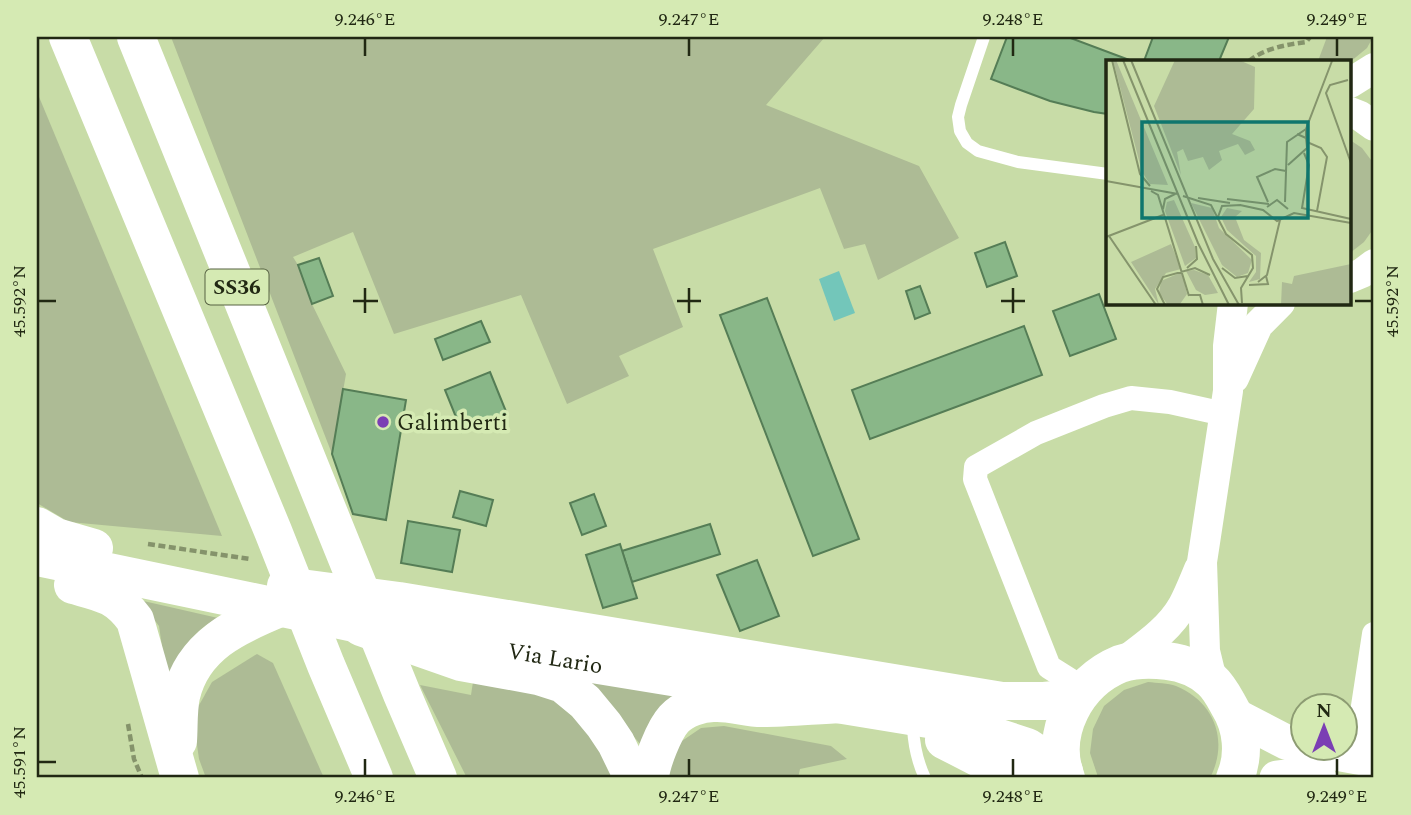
<svg xmlns="http://www.w3.org/2000/svg" width="1411" height="815" font-family="Spectral,serif">
	<rect width="100%" height="100%" fill="#c8dca7"/>
	<g fill="#adbb95">
		<path d="M171,37H825L766,105L919,166L959,238L878,280L865,244L844,249L820,188L653,249L683,327L619,356L629,376L567,404L521,295L394,334L353,232L293,257L298,265L312,304L346,374L332,454Z"/>
		<path d="M1327,37H1373L1367,48L1350,62L1318,61Z"/>
		<path d="M37,92L222,536L69,522L37,503Z"/>
		<path d="M1350,140L1362,148L1374,164V228L1364,242L1350,253Z"/>
		<path d="M139,600L218,618C191,631 180,656 167,681L159,626Z"/>
		<path d="M257,654L273,663L324,778H206L199,759L195,731L198,707L212,682Z"/>
		<path d="M474,675L545,692L592,734L613,778H467L420,685L471,695Z"/>
		<path d="M584,681L676,695L652,717L643,747Z"/>
		<path d="M1148,682C1157,683 1168,683 1176,686C1215,702 1229,741 1210,778L1098,777L1090,753L1093,729L1104,706L1124,690Z"/>
		<path d="M724,726L831,746L847,759L800,769L798,778H669V765L679,743L701,728Z"/>
	</g>
	<path fill="#73c6ba" d="M839,271L855,313L834,321L819,279Z"/>
	<g fill="#89b788" stroke="#557d56" stroke-width="2">
		<path d="M1007,37H1068L1132,61H1108V114L1094,112L1050,101L991,79Z"/>
		<path d="M1153,37H1229L1219,61H1144Z"/>
		<path d="M1005,242L1017,276L987,287L975,253Z"/>
		<path d="M319,258L333,296L312,304L298,265Z"/>
		<path d="M920,286L930,313L915,319L906,291Z"/>
		<path d="M1099,294L1116,339L1070,356L1053,311Z"/>
		<path d="M767,298L859,539L813,556L720,315Z"/>
		<path d="M481,321L490,342L443,360L435,339Z"/>
		<path d="M1024,326L1042,375L870,439L852,390Z"/>
		<path d="M490,372L507,414L462,432L445,390Z"/>
		<path d="M343,389L406,400L386,520L353,514L332,454Z"/>
		<path d="M460,491L493,500L486,526L453,517Z"/>
		<path d="M594,494L606,526L582,535L570,503Z"/>
		<path d="M408,521L460,530L452,572L401,563Z"/>
		<path d="M710,524L720,554L632,582L622,551Z"/>
		<path d="M620,544L637,598L603,608L586,555Z"/>
		<path d="M757,560L779,616L740,631L717,575Z"/>
	</g>
	<g fill="none" stroke-linecap="round" stroke-linejoin="round">
		<g stroke="#85936b" stroke-width="4.5" stroke-dasharray="7 3.5" stroke-linecap="butt">
			<path d="M1249,61C1265,48 1286,45 1306,42L1310,37"/>
			<path d="M148,544L250,559"/>
			<path d="M128,724L134,759L142,778"/>
		</g>
		<g stroke="#fff" stroke-width="12">
			<path d="M984,37L961,105L958,117L960,131L967,143L978,151L1018,162L1108,174"/>
			<path d="M913,728C914,746 917,761 925,778"/>
		</g>
		<g stroke="#fff" stroke-width="24">
			<path d="M1374,634L1359,732L1374,735"/>
			<path d="M1084,689L1049,667L975,479L976,467L1036,433L1104,406L1131,398L1170,402L1224,414"/>
		</g>
		<g stroke="#fff" stroke-width="30">
			<path d="M1350,83L1374,68"/>
			<path d="M1350,112L1360,116L1374,126"/>
			<path d="M1350,278L1362,273L1374,264"/>
			<path d="M1234,378L1258,325L1280,303"/>
			<path d="M1122,663C1144,646 1169,630 1183,605C1189,594 1194,581 1199,569"/>
			<path d="M1212,680L1205,651L1202,562L1228,391V346L1233,303"/>
		</g>
		<g stroke="#fff" stroke-width="35">
			<path d="M1234,715L1286,742L1302,747"/>
			<path d="M1309,748L1374,760"/>
			<path d="M1277,778L1293,776L1319,778"/>
		</g>
		<g stroke="#fff" stroke-width="38">
			<path d="M37,526L56,537L94,548"/>
			<path id="s1" d="M37,557L397,632L953,723L1027,747L1064,771"/>
			<path d="M73,585C102,593 116,594 135,620L180,778"/>
			<path d="M286,586L399,601L1002,701H1044L1076,698"/>
			<path d="M944,740L1018,778"/>
			<path d="M178,741C179,726 178,710 181,696C193,645 236,626 280,608"/>
			<path d="M1066,778C1049,733 1076,682 1120,664C1135,659 1152,659 1167,661C1183,663 1199,669 1211,680C1219,687 1224,697 1229,706C1242,727 1245,755 1235,778"/>
		</g>
		<g stroke="#fff" stroke-width="38">
			<path d="M68,37L273,531L326,665L374,778"/>
			<path d="M136,37L402,694L438,778"/>
			<path d="M361,627L461,662L538,676L563,684L585,702L604,725L616,743L633,778"/>
			<path d="M650,778C651,763 664,730 674,719C683,709 701,703 714,703C730,702 746,708 762,708C789,708 816,705 843,704"/>
		</g>
	</g>
	<path fill="none" stroke="#212813" stroke-width="2.5" d="M365,38V56M689,38V56M1013,38V56M1337,38V56M365,288V313M689,288V313M1013,288V313M38,301H56M353,301H378M677,301H701M1001,301H1025M1355,301H1372M365,759V776M689,759V776M1013,759V776M1337,759V776M38,762H56"/>
	<circle fill="#7b3eb4" stroke="#d5eab3" stroke-width="2.5" cx="383" cy="422" r="7"/>
	<g text-anchor="middle" stroke-width="7" stroke-linejoin="round" paint-order="stroke">
		<rect fill="#d5eab3" stroke="#576243" stroke-width="2" x="205.5" y="269.5" width="63" height="35" rx="5"/>
		<g font-size="21" font-weight="bold" fill="#212813">
			<text x="237" y="294">SS36</text>
		</g>
		<g font-size="23" fill="#212813" stroke="#d5eab3" text-anchor="start">
			<text x="397" y="430">Galimberti</text>
		</g>
		<g font-size="23" fill="#212813" stroke="#d5eab3">
			<text dy="8" stroke="none"><textPath href="#s1" startOffset="528">Via Lario</textPath></text>
		</g>
	</g>
	<g transform="translate(1106 60)">
		<rect width="245" height="245" fill="#c8dca7"/>
		<path d="M7,0H10L62,125L44,124L36,112ZM69,0H133L149,7L148,49L126,74L144,81L149,90L139,95L132,84L113,91L116,100L103,110L97,97L82,101L77,89L71,92L75,115L48,46ZM68,140L89,187L90,198L79,206L59,151L61,142ZM85,143L106,148L113,168L146,200L142,213L131,217L116,205ZM121,148L136,151L129,157L138,180L155,193L154,219L143,222L150,212V196L121,170L115,157ZM65,184L75,209L60,213L49,229L53,245L25,202ZM245,204V245H175L176,222L186,224L188,216ZM88,210L102,215L112,233L99,235L90,230L80,211ZM76,212L81,234L74,244L62,245L53,233L55,221Z" fill="#adbb95"/>
		<path fill="none" stroke="#85946c" stroke-width="2" d="M6,0L34,114L44,126M17,0L92,183L123,245M25,0L107,199L133,245M242,20L224,25L220,33L245,103M200,79V69L226,1M201,82L215,88L221,97L211,151M198,93L203,105L196,148L245,159M182,105L201,88L200,78L191,74M0,121L72,134M45,131L52,135L83,236M77,136L105,145L120,174L146,195L147,208L135,228L136,243M92,138L124,143M121,139L163,144M162,142L151,117L169,109L180,111M179,142L181,82L200,69M134,145L157,150L171,161L188,153L245,163M161,147L171,140L182,149M57,149L59,139L69,134M112,157L116,146L135,145M3,176L50,245M0,177L57,155M81,208L91,199L90,186M116,208L129,218L142,216M152,222L161,215L174,160M143,225L162,224L160,216M83,235H94L97,245M59,245L51,229L57,217L89,208L104,215"/>
		<path fill="#0f766e" fill-opacity="0.15" stroke="#0f766e" stroke-width="3.5" d="M36,62H202V158H36Z"/>
		<rect width="245" height="245" fill="none" stroke="#212813" stroke-width="3.5"/>
	</g>
	<rect width="1411" height="815" fill="none" stroke="#d5eab3" stroke-width="77"/>
	<g transform="translate(1324 727)"><circle r="33" fill="#d5eab3" stroke="#8d9c73" stroke-width="2"/>
	<path d="M0-5L12 26L0 18L-12 26Z" fill="#7b3eb4"/>
	<text y="-10" font-size="19" font-weight="bold" text-anchor="middle" fill="#212813">N</text>
	</g>
	<rect x="38" y="38" width="1334" height="738" fill="none" stroke="#212813" stroke-width="2.5"/>
	<g font-size="18" text-anchor="middle" fill="#212813">
		<text x="365" y="25">9.246°E</text>
		<text x="689" y="25">9.247°E</text>
		<text x="1013" y="25">9.248°E</text>
		<text x="1337" y="25">9.249°E</text>
		<text transform="translate(19 301) rotate(-90)" y="6">45.592°N</text>
		<text transform="translate(1392 301) rotate(-90)" y="6">45.592°N</text>
		<text transform="translate(19 762) rotate(-90)" y="6">45.591°N</text>
		<text x="365" y="802">9.246°E</text>
		<text x="689" y="802">9.247°E</text>
		<text x="1013" y="802">9.248°E</text>
		<text x="1337" y="802">9.249°E</text>
	</g>
</svg>
